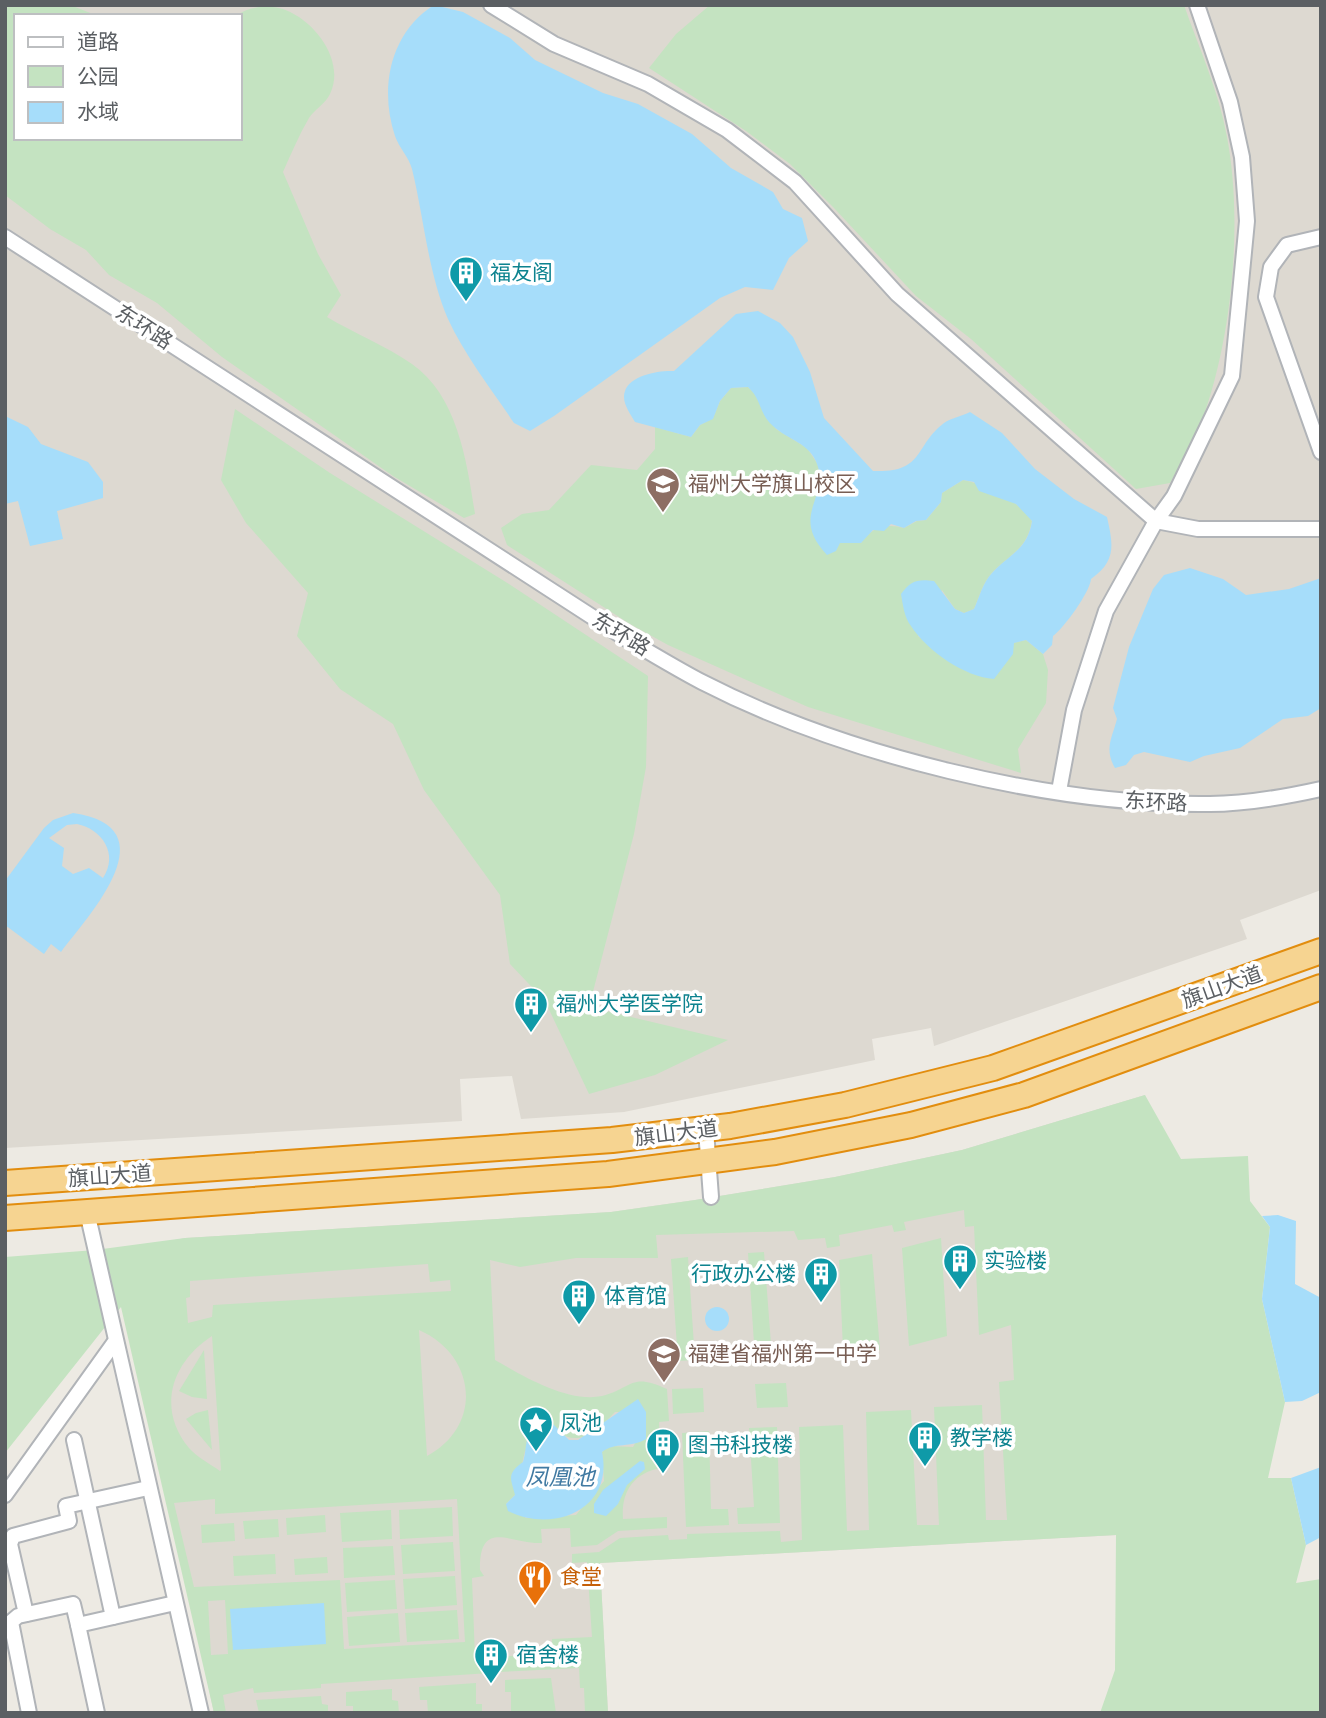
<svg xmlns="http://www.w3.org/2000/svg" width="1326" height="1718" font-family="'Golos Text','Noto Sans SC',sans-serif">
	<rect width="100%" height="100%" fill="#edeae3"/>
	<g fill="#ddd9d1" fill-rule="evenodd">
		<path d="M5,5H1321V890L1240,920L1247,939L934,1046L931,1028L872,1039L875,1060L624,1112L521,1119L512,1076L460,1079L462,1121L5,1148ZM16,16H240V138H16Z"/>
		<path d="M1145,1095L1190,1531L600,1563L608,1713H214L123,1282L166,1242L185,1238L611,1212L695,1200L835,1177L962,1150Z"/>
	</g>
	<g fill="#c4e3c1" fill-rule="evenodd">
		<path d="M5,5H70L98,16H16V138H240V16H236C252,4 276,4 292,13C318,26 345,63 330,94C326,103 314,110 309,118C299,135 291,154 283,172L318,254L341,295L327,317C354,333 386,346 412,364C458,396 467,463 475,514L464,518L393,476L222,357L157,303L109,275L86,250L50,229L5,195Z"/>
		<path d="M710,5H1184C1199,48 1219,92 1227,137C1244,226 1231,348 1198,431C1191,449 1179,466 1170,483L1136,489L971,339L916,296L834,208L790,164L746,131L649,68L676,34Z"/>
		<path d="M748,387L759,397L776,429L807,448L817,463L840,543H861C871,527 887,523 904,528L917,521L926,520L941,502L942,493L963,480C986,484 1020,501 1032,521C1027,550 1009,555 992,573C983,582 979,598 974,609L964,613L955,609L942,590L918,636L946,658L1026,640L1043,654L1048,670L1046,703L1018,749L1021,773L808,707L742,678L668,645L630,624L507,545L501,528L522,514L549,510L591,465L637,470L655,449V427L691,437L700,425L713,418L720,401L731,388Z"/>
		<path d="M235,409L330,473L509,584L648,676L646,767L634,834L589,1007L728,1040L655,1075L589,1094L545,1001L510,964L500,895L424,790L393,724L340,689L297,636L308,593L246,523L221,480Z"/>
		<path d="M1145,1095L1181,1159L1248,1156L1250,1201L1270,1227L1262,1299L1285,1402L1268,1478H1291L1306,1545L1296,1583L1321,1579V1713H1100L1115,1670L1116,1535L600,1563L608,1713H585L584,1688H580L579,1668L499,1672L498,1657L552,1653V1639L592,1637L587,1562L572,1563V1554L599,1552L620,1538L668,1535L669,1540L687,1539V1534L780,1531L781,1542L802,1540L799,1427L843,1425L847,1531L869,1530L866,1412L911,1410L917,1525H939L934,1407L982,1405L986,1520H1007L999,1382L1014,1380L1011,1325L979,1335L974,1226L965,1227L964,1210L904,1222L906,1230L894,1232L892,1225L839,1235L840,1246L827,1248L825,1238L798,1240L794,1231L656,1235L658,1258H576L520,1267L490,1260L495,1360C523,1376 568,1403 602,1396C633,1388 630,1372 667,1389L669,1421L659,1422L661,1468C633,1473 621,1492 623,1519L667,1517V1528L618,1531L597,1545L571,1547L570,1528L541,1529L542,1543C512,1545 479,1517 480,1570L484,1576L472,1578L475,1658L489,1657L490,1673L321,1684V1688L254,1693L253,1688L223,1695L226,1713H214L121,1307L5,1453V1257L95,1250L185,1238L611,1212L695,1200L835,1177L962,1150ZM428,1264L430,1282L450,1280L451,1291L213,1305L212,1317L188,1323L186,1298L190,1297V1281ZM419,1330C476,1355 484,1425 427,1456ZM212,1336L221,1470L220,1471C210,1464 197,1457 189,1448C156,1408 172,1362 212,1336ZM615,1412H646V1424L633,1447L609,1446L602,1452L604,1481L576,1515L526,1518L506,1504L515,1495L525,1451L558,1432C580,1448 599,1429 615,1412ZM215,1499V1514L457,1499L465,1642L344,1649L340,1580L194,1587L174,1503ZM225,1600L228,1654L211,1655L208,1601Z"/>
		<path d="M941,1238L947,1336L909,1346L902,1248Z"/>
		<path d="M764,1252L772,1357L755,1358L748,1253Z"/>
		<path d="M872,1254L880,1350L843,1349L839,1260Z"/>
		<path d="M688,1257L695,1360L678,1361L671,1259Z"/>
		<path d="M204,1350L207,1399L192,1397L179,1391Z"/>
		<path d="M786,1383L788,1407L757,1408L755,1384Z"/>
		<path d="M703,1388L704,1412L673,1414L672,1389Z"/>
		<path d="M208,1410L212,1450L186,1419L196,1413Z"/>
		<path d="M777,1427L780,1523L738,1524L737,1508L754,1507L749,1428Z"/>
		<path d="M709,1431L711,1509H728L729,1525L686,1527L682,1433Z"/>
		<path d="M452,1507L453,1536L400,1539L399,1510Z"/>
		<path d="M391,1510L392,1539L342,1542L340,1513Z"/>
		<path d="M325,1515L326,1532L287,1535L286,1518Z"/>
		<path d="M278,1519L279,1537L245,1539L243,1521Z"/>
		<path d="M234,1523L235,1541L202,1543L201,1525Z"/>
		<path d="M453,1542L455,1571L403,1574L401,1545Z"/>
		<path d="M393,1546L395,1575L344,1578L343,1548Z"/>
		<path d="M275,1554L276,1574L234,1576L233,1556Z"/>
		<path d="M327,1557L328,1573L295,1575L294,1559Z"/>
		<path d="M455,1576L457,1605L405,1609L403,1579Z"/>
		<path d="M395,1580L397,1609L347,1612L345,1583Z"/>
		<path d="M457,1610L459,1639L407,1642L405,1613Z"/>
		<path d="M398,1613L400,1642L349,1646L347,1617Z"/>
		<path d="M551,1678L556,1713H511V1692H505V1680Z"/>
		<path d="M476,1683V1704H482V1713H428L427,1700H420L419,1687Z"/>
		<path d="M392,1689V1700L398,1701L399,1713H353V1706H346V1692Z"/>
		<path d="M321,1696L322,1704L328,1705V1713H259L256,1700Z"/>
	</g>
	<g fill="#a6ddfa" fill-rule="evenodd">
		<path d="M434,5L463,12L510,38L535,60L603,93L638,104L692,134L731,168L773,192L783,209L802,218L808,241L789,258L773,290L745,287L720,298L554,416L530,431L514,423C492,390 465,356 448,319C428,273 424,218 412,169C409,157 399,148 395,136C379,88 390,33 434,5Z"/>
		<path d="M758,311L780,323L793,337L810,372L824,418L873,471C925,473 913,447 944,423C951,418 962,416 970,412L1002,433L1035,469L1074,499L1107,517C1113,544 1117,561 1091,579C1090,592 1064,628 1053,636L1052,645L1043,654L1026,640L1014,643L1013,654L994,679C965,677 927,651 911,626C904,617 903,605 901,594C911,580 918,579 934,581L955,609L964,613L974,609C979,598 983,582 992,573C1009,555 1028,549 1032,521L1016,504L979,491L974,482L963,480L942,493L941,502L926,520L916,521L904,528L891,524L884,531L873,530L861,543H840L836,551L827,555C789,515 830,498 817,464C810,443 788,440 773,426C759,414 762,400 748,387L731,388L720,401L713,419L700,425L691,437L635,422C630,413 621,402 625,391C630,375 660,370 674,371L736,314Z"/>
		<path d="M5,416L28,427L41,444L88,462L103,482V498L57,511L63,539L30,546L18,501L5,504Z"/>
		<path d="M1190,568L1223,579L1246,595L1289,589L1321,578V708L1308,716L1283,719L1240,748L1204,756L1190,762L1144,752L1134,755L1126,765L1115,768C1104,749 1112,738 1117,719L1113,708L1129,647L1153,589L1164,575Z"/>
		<path d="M73,813C171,827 90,914 61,952L51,944L44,954L5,925V881L44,828L53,820ZM77,824C102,829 119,854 103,878L89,868L73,874L62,866L64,848L49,838L67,825Z"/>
		<path d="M1278,1215L1296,1221L1295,1284L1321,1298V1392L1302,1401L1285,1402L1262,1299L1270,1227L1262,1216Z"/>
		<circle cx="717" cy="1319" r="12"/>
		<path d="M638,1399L646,1412V1439C631,1448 615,1442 602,1452C614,1509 554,1534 508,1511L506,1504L515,1495C511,1479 506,1474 523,1462C529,1444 521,1423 552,1423L569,1440H578Z"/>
		<path d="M640,1461L644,1462L645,1469L627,1485L618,1504L606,1516L594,1513V1504L603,1490Z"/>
		<path d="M1321,1467V1537L1306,1545L1291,1478Z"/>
		<path d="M324,1603L326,1644L233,1650L230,1609Z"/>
	</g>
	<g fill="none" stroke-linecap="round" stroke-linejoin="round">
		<g stroke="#b1b4b8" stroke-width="18">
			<g id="street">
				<path d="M491,5L554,44L648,84L727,130L795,182L897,294L1156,521L1198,529H1321"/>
				<path d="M5,237L628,640C653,654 677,669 702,682C844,755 1051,806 1210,804C1247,804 1285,797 1321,789"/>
				<path d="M1321,237L1287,245L1271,267L1266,297L1321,452"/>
				<path d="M1059,791L1074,710L1106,611L1156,521L1174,496L1232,376L1247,221L1242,157L1230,102L1197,5"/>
				<path d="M706,1130L711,1197"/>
				<path d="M87,1212L201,1713"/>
				<path d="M74,1440L113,1617"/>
				<path d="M5,1495L114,1343"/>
				<path d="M26,1614L10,1544L13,1536L69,1521L66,1506L148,1488"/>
				<path d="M29,1713L11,1622L18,1616L73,1604L78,1625"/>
				<path d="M97,1713L78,1625L175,1603"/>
			</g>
		</g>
		<g stroke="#e28d0e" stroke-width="28">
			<g id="highway">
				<path d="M5,1183L612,1140L730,1126L845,1105L993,1068L1321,951"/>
				<path d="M5,1218L608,1174L775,1152L911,1125L1024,1095L1321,987"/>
			</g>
		</g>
		<use href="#street" stroke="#fff" stroke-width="14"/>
		<use href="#highway" stroke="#f6d491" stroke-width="24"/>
	</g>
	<defs>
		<g id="building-pin" transform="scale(1.75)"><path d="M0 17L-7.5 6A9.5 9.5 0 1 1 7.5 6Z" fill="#0f9aa8" stroke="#fff"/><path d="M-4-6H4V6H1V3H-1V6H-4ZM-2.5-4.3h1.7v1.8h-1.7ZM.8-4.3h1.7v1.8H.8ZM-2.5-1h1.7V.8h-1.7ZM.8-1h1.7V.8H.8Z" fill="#fff"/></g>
		<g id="university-pin" transform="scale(1.75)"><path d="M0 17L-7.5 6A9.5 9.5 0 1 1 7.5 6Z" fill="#8d6e63" stroke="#fff"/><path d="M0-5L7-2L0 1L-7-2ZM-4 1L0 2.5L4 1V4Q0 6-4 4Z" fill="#fff"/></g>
		<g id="school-pin" transform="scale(1.75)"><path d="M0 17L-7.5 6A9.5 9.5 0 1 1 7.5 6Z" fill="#8d6e63" stroke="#fff"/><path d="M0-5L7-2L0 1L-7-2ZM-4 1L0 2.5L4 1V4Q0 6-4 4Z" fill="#fff"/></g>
		<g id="sight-pin" transform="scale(1.75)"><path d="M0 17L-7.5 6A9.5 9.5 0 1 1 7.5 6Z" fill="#0f9aa8" stroke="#fff"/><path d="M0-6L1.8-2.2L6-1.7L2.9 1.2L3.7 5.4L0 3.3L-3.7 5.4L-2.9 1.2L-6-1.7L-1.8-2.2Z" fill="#fff"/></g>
		<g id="restaurant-pin" transform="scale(1.75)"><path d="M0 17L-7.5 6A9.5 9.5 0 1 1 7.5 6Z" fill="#e8710a" stroke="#fff"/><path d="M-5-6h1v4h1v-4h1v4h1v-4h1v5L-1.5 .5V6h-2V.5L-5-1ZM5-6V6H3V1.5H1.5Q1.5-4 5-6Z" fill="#fff"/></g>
	</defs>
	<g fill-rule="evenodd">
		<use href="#building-pin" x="466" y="273"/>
		<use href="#university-pin" x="663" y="484"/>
		<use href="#building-pin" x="531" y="1004"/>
		<use href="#building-pin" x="960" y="1261"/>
		<use href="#building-pin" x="821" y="1274"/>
		<use href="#building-pin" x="579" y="1296"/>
		<use href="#school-pin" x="664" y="1354"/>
		<use href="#sight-pin" x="536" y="1423"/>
		<use href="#building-pin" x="925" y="1438"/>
		<use href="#building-pin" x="663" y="1445"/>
		<use href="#restaurant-pin" x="535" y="1577"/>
		<use href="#building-pin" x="491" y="1655"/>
	</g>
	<g text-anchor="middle" stroke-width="7" stroke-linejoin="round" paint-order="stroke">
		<g font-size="21" fill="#0d838f" stroke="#fff" text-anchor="start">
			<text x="490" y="280">福友阁</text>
			<text x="556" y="1011">福州大学医学院</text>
			<text x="984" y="1268">实验楼</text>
			<text x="796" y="1281" text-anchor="end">行政办公楼</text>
			<text x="604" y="1303">体育馆</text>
			<text x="560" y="1430">凤池</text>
			<text x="950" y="1445">教学楼</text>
			<text x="688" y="1452">图书科技楼</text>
			<text x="516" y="1662">宿舍楼</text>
		</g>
		<g font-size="21" fill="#5b5f63" stroke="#fff">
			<text transform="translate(144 327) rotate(33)" y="7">东环路</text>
			<text transform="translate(621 634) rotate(31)" y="7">东环路</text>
			<text transform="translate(1156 802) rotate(3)" y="7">东环路</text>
			<text transform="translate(1222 987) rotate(-20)" y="7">旗山大道</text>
			<text transform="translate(676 1133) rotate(-7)" y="7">旗山大道</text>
			<text transform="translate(110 1176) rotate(-4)" y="7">旗山大道</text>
		</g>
		<g font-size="21" fill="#785e54" stroke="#fff" text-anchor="start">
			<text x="688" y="491">福州大学旗山校区</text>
			<text x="688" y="1361">福建省福州第一中学</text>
		</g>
		<g font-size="21" fill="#c56008" stroke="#fff" text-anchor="start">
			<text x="560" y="1584">食堂</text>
		</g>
		<g font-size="23" font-style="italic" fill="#417aa2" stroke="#fff">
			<text x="560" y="1485">凤凰池</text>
		</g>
	</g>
	<rect width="1326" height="1718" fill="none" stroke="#5b5f63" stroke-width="14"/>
	<rect x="14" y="14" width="228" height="126" fill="#ffffff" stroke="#bdbfc1" stroke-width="2"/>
	<rect x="28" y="37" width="35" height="10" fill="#ffffff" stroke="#bdbfc1" stroke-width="2"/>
	<text x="77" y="49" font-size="21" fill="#5b5f63">道路</text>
	<rect x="28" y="66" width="35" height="21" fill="#c4e3c1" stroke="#bdbfc1" stroke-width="2"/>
	<text x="77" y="84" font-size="21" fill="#5b5f63">公园</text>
	<rect x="28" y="102" width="35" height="21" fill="#a6ddfa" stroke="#bdbfc1" stroke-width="2"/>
	<text x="77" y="119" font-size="21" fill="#5b5f63">水域</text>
</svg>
